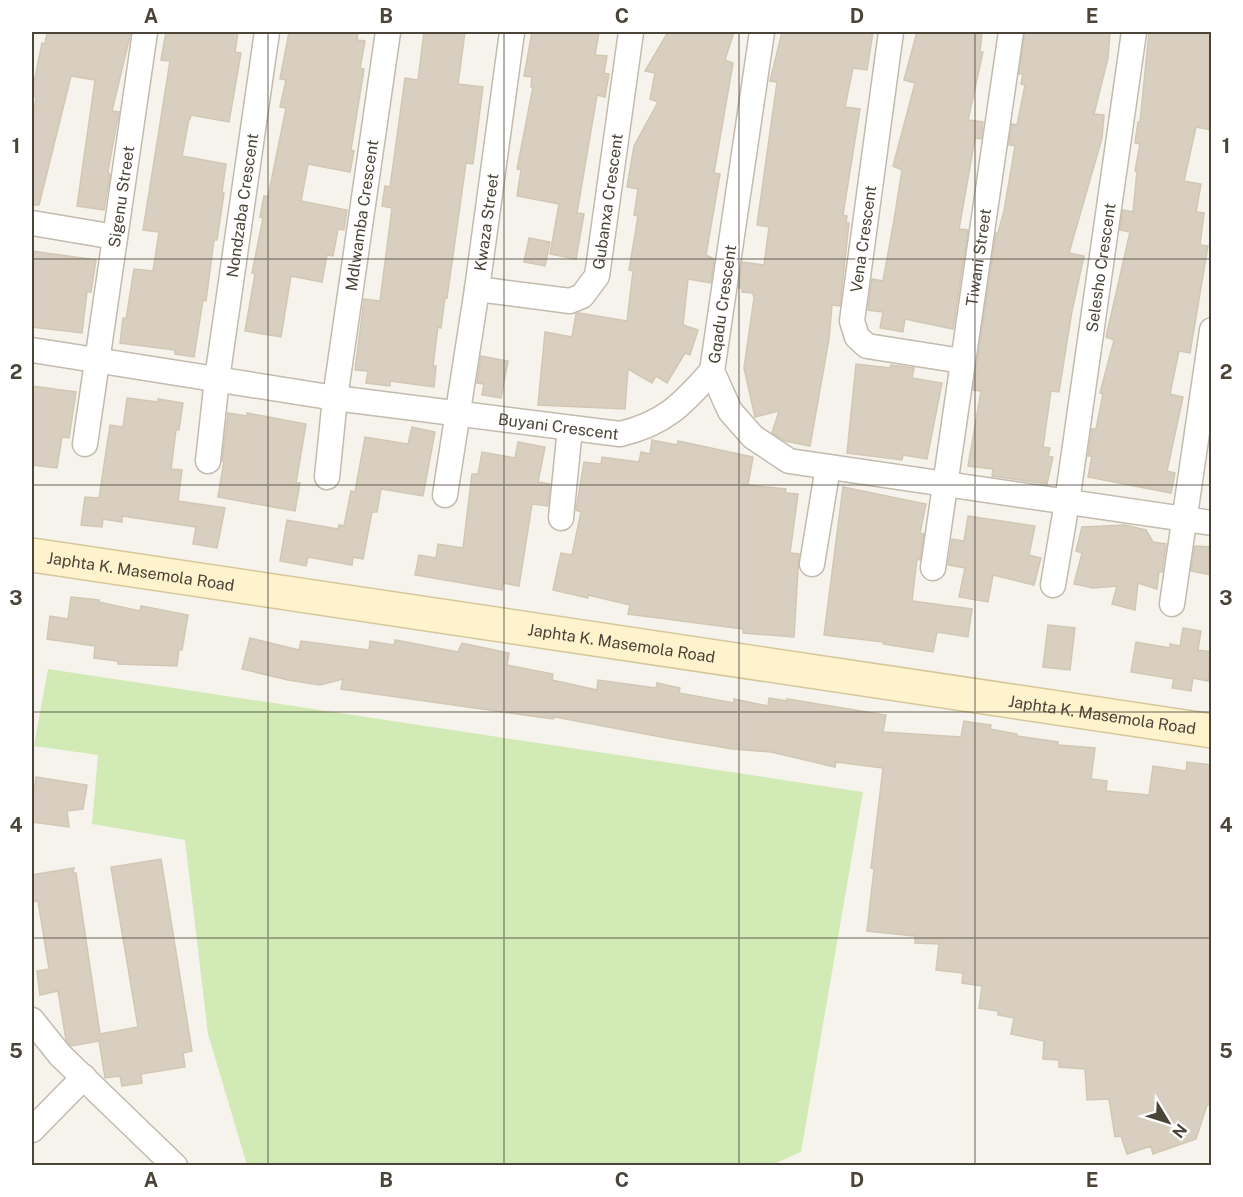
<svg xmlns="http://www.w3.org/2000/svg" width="1243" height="1197" font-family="'Public Sans',sans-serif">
	<rect width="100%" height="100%" fill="#f6f3ec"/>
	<path fill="#d2eab5" d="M48,669L863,792L801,1152L769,1166L247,1165L208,1034L185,840L92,824L98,755L34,746Z"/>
	<g fill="#d8cfc1" stroke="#d3c7b4" stroke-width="1.5">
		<path d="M47,32H131L112,111L119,112L108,171L110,175L104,210L77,206L95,80L71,76L39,205H32V127L36,97L32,96V93L42,43L45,44Z"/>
		<path d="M166,32H238L235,52L241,53L229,122L191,115L190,119H189L182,156L226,164L222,192L224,193L217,240H214L206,301L203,300L194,357L175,354V350L120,343L123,318L126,319L134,269L153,271L159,232L143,230L170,61L161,60Z"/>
		<path d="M289,32H358L357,40L365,41L360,68L364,69L351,150L354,151L350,172L308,164L301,201L347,210L344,230L338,229L333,256L327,255L322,282L291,276L281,337L245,331L255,274L252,273L263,218L260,217L264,196L268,197L286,108L280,107L286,80L280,79Z"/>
		<path d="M424,32H465L458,84L483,87L473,164L466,163L447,298H445L441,328L438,327L433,366H436L434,387L390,381V386L366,383L368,371L355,370L364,299L380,301L392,208L382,206L385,186L390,187L405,78L418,80Z"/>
		<path d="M532,32H599L595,55L607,56L604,73L609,74L605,97L597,95L577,213L584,214L576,259L550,254L559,204L517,196L521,170L517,169L533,87H531L532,77L524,76Z"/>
		<path d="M668,32H734L725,60L733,63L714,173L720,174L706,255L714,259L711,283L688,279L683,325L698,330L690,355L685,353L667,383L656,376L652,383L628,369L625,409L538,405L545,332L572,337L576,314L579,313L627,321L633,271L629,270L638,216L634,215L638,189L627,187L634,146L658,102L650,99L655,73L645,71Z"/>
		<path d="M782,32H873L867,70L853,68L845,107L860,109L843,215L847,216L846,223H849L840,306L832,305L829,339L810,446L785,441L772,433L779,411L755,417L744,368L754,298L753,293L742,292V288H739L742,262L764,265L769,227L757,225L777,82L770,81Z"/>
		<path d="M917,32H982L980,52H983L968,120L983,122L981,139L975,138L959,229L968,230L953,329L905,319L903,332L880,328L883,312L868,310L872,279L883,281L894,220L902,170L893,166L915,83L904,80Z"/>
		<path d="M1025,32H1110L1108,58L1094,114L1104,115L1102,138L1069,253L1084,256L1072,311L1059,392L1051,391L1043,447L1050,448L1048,456L1053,457L1047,484L992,476L993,469L968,466L981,391L973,390L996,233H998L1004,211L1015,146L1009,145L1012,124L1017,125L1025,85L1021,84L1023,74H1019Z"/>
		<path d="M1149,32H1212V130L1196,127L1184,181L1201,184L1196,212L1204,213L1200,245L1208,246L1190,353L1179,351L1170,394L1183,397L1167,471L1175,473L1171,493L1088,477L1092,456H1088L1092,429H1096L1103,394L1100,393L1114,340L1106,337L1130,232L1120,230L1123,210L1133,212L1137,171H1135L1140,144L1135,143L1138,122H1140Z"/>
		<path d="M529,238L550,242L545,266L524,262Z"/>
		<path d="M32,251L96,260L91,292H87L82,333L32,327Z"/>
		<path d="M481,356L508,361L501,398L482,395L484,384L477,383Z"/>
		<path d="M856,364L890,368L891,365L914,368L912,378L942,383L927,459L903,455L902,460L847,453Z"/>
		<path d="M32,386L76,392L69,438L62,437L57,468L32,465Z"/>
		<path d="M127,398L158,402V399L183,403L179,430H176L171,469L182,470L178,501L225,508L217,548L193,544L196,527L122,516V522L103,519L102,527L81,525L85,497L99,498L110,425L123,427Z"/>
		<path d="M228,413L247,416V413L306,424L296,483H300L295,511L218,497L224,461H222Z"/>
		<path d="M412,427L435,432L423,496L381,489L377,512H372L363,559L353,557L352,565L308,557L306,566L280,561L287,520L338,529L339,525L344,526L351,491L355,492L365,437L408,444Z"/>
		<path d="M652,440L677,445L678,441L753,457L748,485L786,489L785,493L798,494L790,553L799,554L794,637L743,633V629L628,614L630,605L588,595V598L553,590L561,553L572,555L581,512L576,510L584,462L601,464L602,457L639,462L641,452L650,454Z"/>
		<path d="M518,442L545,447L538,482L550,484L548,506L532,504L519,586L503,583L502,590L415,575L419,555L436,558L438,544L463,548L472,474H478L482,452L515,458Z"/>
		<path d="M843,487L926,504L920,533L924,534L920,560L917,559L912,601L972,609L968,637L937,632L933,652L883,644L884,642L824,635Z"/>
		<path d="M968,516L1035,526L1029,555L1041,558L1034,585L993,575L988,602L959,597L965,568L948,565L952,539L964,541Z"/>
		<path d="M1125,525L1146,530L1153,542L1166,544L1162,572H1159L1157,589L1138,583L1135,610L1112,604L1117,586L1093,588L1074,584L1082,553L1076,551L1082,527Z"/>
		<path d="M1195,546L1212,547V575L1191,571Z"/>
		<path d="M71,597L99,600V602L140,611L141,606L188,615L182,650L179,649L177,666L118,664V661L94,658L95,646L47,639L50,616L68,619Z"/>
		<path d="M1048,625L1075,628L1070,670L1043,667Z"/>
		<path d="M1183,628L1201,631L1198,650L1212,652L1208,681L1193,678L1191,691L1172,688L1174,679L1131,672L1136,642L1170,648V644L1180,646Z"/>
		<path d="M250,638L299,650L301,641L369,650L370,641L394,645L395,640L458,652L462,643L509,653L507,665L553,674L552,680L597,690L598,680L656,688L657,683L680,688L679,693L734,703V699L768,706L769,698L787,701V699L886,715L883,732L961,737L964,721L991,725L990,729L1017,734V736L1058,742V745L1095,748L1091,779L1107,781L1106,791L1149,795L1153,766L1186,771L1187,762L1212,765V1105H1207L1196,1139L1153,1154L1151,1146L1127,1154L1121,1136L1115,1137L1109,1099L1087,1100L1085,1069L1059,1067V1060L1043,1059L1044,1041L1011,1034L1014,1018L998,1015V1011L979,1008L982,986L962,983L963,973L936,970L939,944L915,943V936L867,931L874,869L871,868L883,768L836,762L835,767L771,752L733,749L672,739L555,717L553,719L341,689L343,679L320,685L288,680L242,669Z"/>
		<path d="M36,777L87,785L83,809L67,811L69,827L32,822V804Z"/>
		<path d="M161,859L192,1051L183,1053L185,1067L141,1074L142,1083L122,1086L120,1076L105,1078L99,1041L71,1046L66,1040L58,991L40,995L37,971L49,969L38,901L32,902V875L74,868L73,873H76L100,1034L138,1027L111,867Z"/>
	</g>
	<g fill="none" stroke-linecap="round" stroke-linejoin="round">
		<g stroke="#c2bbae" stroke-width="27">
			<g id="street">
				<path d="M762,32L712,371L730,411L753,437L789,461L1212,523"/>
				<path d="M891,32L852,321L857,337L867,346L962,361"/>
				<path d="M32,223L115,237"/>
				<path id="s1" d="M477,289L570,301L582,296L597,276L631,32"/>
				<path id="s2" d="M32,350L335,398L620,434C664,424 683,404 712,371"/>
				<path id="s3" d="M85,444L145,32"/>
				<path id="s4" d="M208,461L217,379L267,32"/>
				<path id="s5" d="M327,477L335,398L388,32"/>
				<path id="s6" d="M445,495L477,289L512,32"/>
				<path d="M561,518L570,428"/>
				<path d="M812,564L828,467"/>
				<path id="s7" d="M933,568L1011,32"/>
				<path id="s8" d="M1053,585L1067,502L1134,32"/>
				<path d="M1172,604L1212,330"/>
				<path d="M32,1020L60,1055L175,1166"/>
				<path d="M32,1130L84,1077"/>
			</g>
		</g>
		<g stroke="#d6c79b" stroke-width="36">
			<g id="secondary">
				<path id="s9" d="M32,555L1212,731"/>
			</g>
		</g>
		<use href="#street" stroke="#fff" stroke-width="24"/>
		<use href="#secondary" stroke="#fff3cd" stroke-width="33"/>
	</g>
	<path fill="none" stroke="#4b4439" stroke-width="1.5" stroke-opacity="0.55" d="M268,32V1166M504,32V1166M739,32V1166M975,32V1166M32,259H1212M32,485H1212M32,712H1212M32,938H1212"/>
	<g text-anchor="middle" stroke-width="4.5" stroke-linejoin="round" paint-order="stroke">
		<g font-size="16" fill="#4b4439" stroke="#fff">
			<text dy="6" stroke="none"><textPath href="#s3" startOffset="250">Sigenu Street</textPath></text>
			<text dy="6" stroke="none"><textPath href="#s1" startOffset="207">Gubanxa Crescent</textPath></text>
			<text dy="6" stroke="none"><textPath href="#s4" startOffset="258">Nondzaba Crescent</textPath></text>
			<text dy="6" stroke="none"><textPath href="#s5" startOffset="264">Mdlwamba Crescent</textPath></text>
			<text dy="6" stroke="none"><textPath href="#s6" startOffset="276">Kwaza Street</textPath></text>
			<text transform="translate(863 239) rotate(-82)" y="6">Vena Crescent</text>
			<text dy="6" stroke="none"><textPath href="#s7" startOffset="314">Tiwani Street</textPath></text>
			<text dy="6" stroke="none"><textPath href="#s8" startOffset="321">Selesho Crescent</textPath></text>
			<text transform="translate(722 304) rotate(-82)" y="6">Gqadu Crescent</text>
			<text dy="6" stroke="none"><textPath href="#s2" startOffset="532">Buyani Crescent</textPath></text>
			<text dy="6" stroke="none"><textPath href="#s9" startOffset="110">Japhta K. Masemola Road</textPath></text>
			<text dy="6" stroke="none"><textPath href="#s9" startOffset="596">Japhta K. Masemola Road</textPath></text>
			<text dy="6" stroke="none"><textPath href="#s9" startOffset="1082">Japhta K. Masemola Road</textPath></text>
		</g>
	</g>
	<rect width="1243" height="1197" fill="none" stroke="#ffffff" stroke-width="66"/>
	<g transform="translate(1168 1122) rotate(128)" stroke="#ffffff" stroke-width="4.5" paint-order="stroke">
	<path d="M0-4.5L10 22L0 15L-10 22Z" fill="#4b4439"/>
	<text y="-9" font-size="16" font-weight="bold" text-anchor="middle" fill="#4b4439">N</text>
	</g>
	<rect x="33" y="33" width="1177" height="1131" fill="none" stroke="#4b4439" stroke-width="2"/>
	<g font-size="20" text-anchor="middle" font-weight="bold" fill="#4b4439">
		<text x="151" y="23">A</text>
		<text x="386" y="23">B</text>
		<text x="622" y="23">C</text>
		<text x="857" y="23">D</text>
		<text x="1092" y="23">E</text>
		<text x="16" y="153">1</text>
		<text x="1226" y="153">1</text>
		<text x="16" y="379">2</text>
		<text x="1226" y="379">2</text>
		<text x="16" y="605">3</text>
		<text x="1226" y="605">3</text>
		<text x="16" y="832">4</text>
		<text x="1226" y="832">4</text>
		<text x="16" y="1058">5</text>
		<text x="1226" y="1058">5</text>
		<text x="151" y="1187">A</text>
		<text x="386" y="1187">B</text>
		<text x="622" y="1187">C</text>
		<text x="857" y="1187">D</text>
		<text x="1092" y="1187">E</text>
	</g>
</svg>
